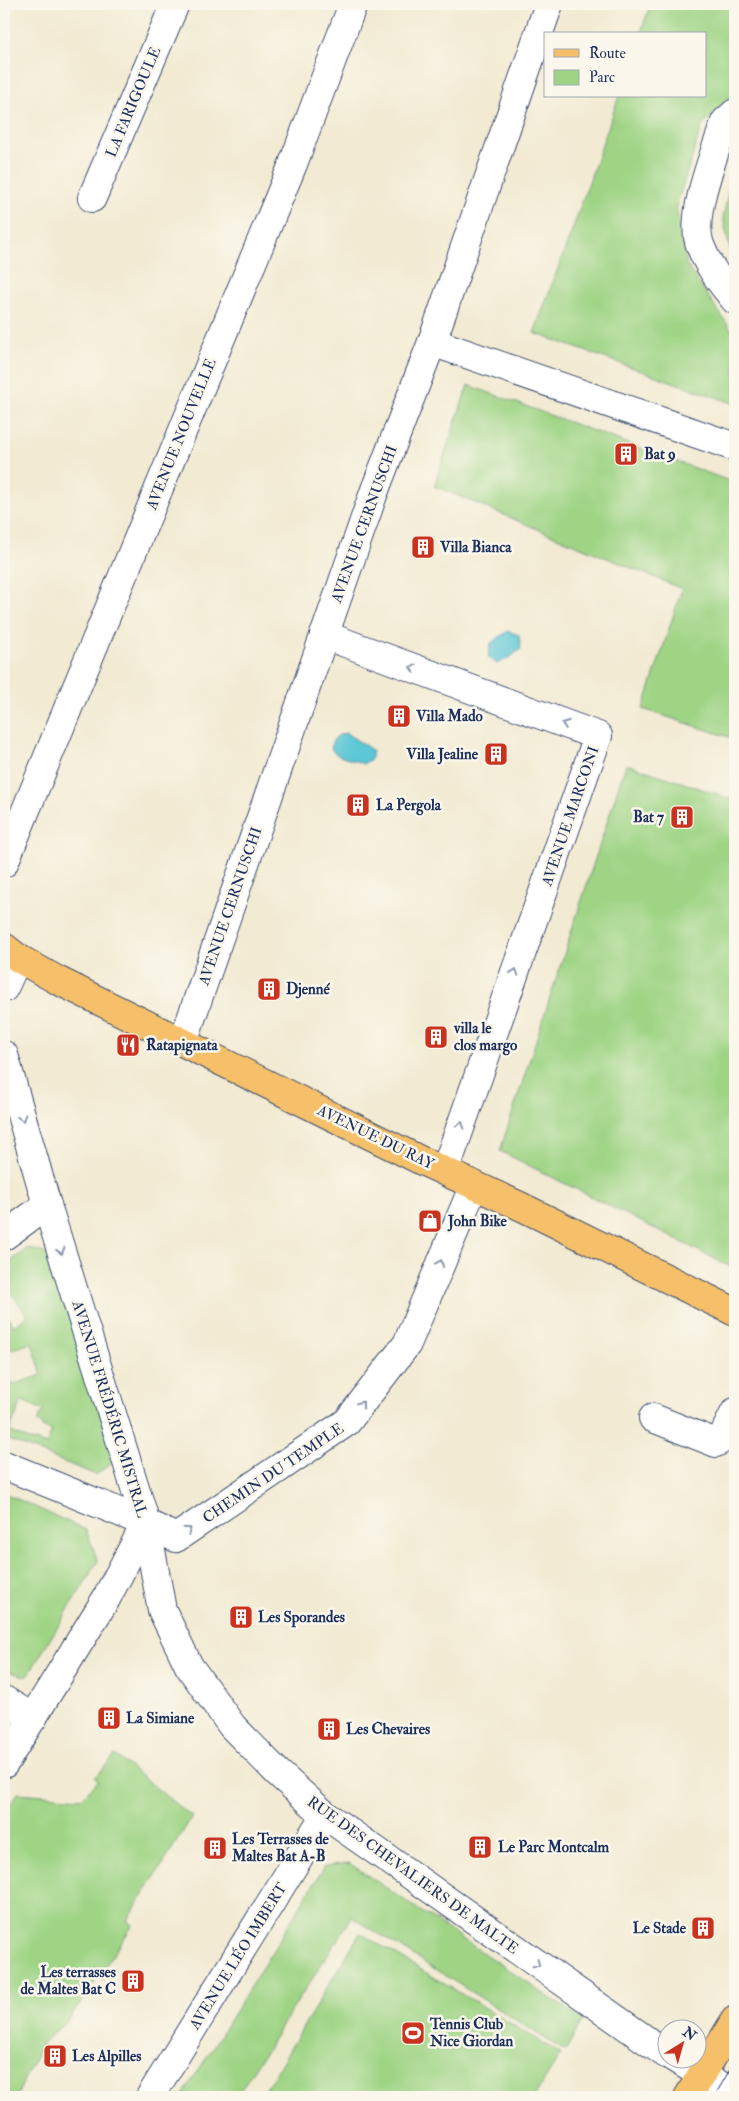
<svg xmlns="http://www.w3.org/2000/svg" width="739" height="2101" font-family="'IM FELL Double Pica',serif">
	<rect width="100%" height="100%" fill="#fbf7ec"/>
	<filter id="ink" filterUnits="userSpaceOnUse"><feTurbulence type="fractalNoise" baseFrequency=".02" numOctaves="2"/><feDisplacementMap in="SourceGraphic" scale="10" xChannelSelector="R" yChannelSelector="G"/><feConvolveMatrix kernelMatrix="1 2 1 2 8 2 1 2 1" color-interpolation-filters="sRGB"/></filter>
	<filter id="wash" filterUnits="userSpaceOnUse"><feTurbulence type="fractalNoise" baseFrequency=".0096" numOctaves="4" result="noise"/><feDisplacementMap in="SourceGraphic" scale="20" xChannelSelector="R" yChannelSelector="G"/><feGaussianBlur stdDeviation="1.12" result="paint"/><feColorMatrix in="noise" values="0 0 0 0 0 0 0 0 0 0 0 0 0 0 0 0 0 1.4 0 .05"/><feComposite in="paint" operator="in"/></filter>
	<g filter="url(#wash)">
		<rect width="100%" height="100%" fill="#f2ead2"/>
		<g fill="#9fd485" stroke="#5d8272" fill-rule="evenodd">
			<path d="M651,4H735V92L702,126L676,207L687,266L735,335V404L534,333L574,225L619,96H705V34H640Z"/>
			<path d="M735,157V266L733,263L723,218Z"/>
			<path d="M468,385L735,483V739L643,709L682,589L434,486Z"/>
			<path d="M626,764L735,800V1269L500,1151Z"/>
			<path d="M28,1248L51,1255L114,1461L96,1475L4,1438V1363L12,1385L42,1375L32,1343L4,1352V1320L8,1317L14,1326L28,1316L4,1283V1266ZM22,1401L43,1410L37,1422L42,1424V1427L52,1431L46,1445L36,1441L34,1442L9,1431Z"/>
			<path d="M4,1493L86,1530L98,1561L27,1677L4,1670Z"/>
			<path d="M115,1755L192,1817L127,1921L133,1925L70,2018L43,2042L16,2097H4V1814L18,1793L81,1798L98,1781L95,1778Z"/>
			<path d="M349,1863L583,2020L565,2051L352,1917L236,2097H182L325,1866Z"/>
			<path d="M360,1933L561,2054L534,2097H261Z"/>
		</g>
		<g fill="#5cc7d5" stroke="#3c7b9a">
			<path d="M508,631L519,635L521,649L509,658L497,664L488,657L491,643Z"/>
			<path d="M346,733L372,750V758L363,764C354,758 324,758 333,741C336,736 340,734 346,733Z"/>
		</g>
	</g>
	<g filter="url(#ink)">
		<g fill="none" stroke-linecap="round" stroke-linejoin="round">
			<g stroke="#3b4b6f" stroke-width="30">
				<g id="minor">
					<path d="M735,113L725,122C715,153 689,215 700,245C708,266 721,283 735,300"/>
					<path d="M92,198L175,4"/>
					<path d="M432,342L735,447"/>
					<path d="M324,635L598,736L445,1171"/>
					<path d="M4,863L293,164L353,4"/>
					<path d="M4,988L18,958"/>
					<path d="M183,1042L373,495L432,342L549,4"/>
					<path d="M4,1055L47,1205L146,1523L162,1610L189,1666L232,1726L277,1772L325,1815L666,2054"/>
					<path d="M4,1236L47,1205"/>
					<path d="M653,1418L716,1443L721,1440L735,1412"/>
					<path d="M4,1465L146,1523L176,1538L347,1422L407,1344L474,1185"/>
					<path d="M4,1700L33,1718"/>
					<path d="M4,1764L106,1599L146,1523"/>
					<path d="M674,2058L735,2094"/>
					<path d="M150,2097L325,1815"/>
				</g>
			</g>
			<g stroke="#3b4b6f" stroke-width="30">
				<g id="major">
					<path d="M4,947L18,958L57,980L422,1161L522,1207L735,1312"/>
					<path d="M688,2097L735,2020"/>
				</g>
			</g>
			<use href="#minor" stroke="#fff" stroke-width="28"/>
			<use href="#major" stroke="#f6c06b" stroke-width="28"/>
			<g stroke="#1b2f5e" stroke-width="1">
				<path d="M714,2097L735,2061"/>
				<path d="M730,2097L735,2088"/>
			</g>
		</g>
		<defs><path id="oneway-chevron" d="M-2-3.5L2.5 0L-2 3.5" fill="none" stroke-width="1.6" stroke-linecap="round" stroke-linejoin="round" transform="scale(1.25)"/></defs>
		<g stroke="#8d97ae">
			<use href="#oneway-chevron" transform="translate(413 668) rotate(-160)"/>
			<use href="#oneway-chevron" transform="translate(565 724) rotate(-160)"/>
			<use href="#oneway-chevron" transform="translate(515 972) rotate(-71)"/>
			<use href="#oneway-chevron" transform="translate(22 1118) rotate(74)"/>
			<use href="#oneway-chevron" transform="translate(461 1125) rotate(-71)"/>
			<use href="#oneway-chevron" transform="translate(61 1251) rotate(73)"/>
			<use href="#oneway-chevron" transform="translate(440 1263) rotate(-67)"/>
			<use href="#oneway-chevron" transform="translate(361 1404) rotate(-53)"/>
			<use href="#oneway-chevron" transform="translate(188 1530) rotate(-34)"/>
			<use href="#oneway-chevron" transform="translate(537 1964) rotate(35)"/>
		</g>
	</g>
	<defs>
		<g id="building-square" transform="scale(1.25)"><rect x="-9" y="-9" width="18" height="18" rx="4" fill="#c8321e" stroke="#fbf7ec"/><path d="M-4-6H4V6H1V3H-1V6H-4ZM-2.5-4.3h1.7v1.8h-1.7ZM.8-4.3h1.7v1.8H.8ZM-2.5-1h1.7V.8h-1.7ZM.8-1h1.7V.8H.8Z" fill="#fff"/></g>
		<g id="restaurant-square" transform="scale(1.25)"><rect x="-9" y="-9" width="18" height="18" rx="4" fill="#c8321e" stroke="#fbf7ec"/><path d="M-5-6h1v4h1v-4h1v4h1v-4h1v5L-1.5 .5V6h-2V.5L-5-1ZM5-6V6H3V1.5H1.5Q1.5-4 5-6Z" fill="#fff"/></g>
		<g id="shop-square" transform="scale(1.25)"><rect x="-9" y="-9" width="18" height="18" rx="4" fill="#c8321e" stroke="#fbf7ec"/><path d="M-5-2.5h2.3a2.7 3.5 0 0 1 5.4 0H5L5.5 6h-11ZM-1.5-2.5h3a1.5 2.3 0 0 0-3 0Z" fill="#fff"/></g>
		<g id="stadium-square" transform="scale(1.25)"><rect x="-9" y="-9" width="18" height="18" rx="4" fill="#c8321e" stroke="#fbf7ec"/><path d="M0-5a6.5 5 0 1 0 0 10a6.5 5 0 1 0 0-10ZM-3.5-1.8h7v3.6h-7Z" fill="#fff"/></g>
	</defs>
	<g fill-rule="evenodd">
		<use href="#building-square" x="626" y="454"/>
		<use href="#building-square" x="423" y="547"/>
		<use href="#building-square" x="399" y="716"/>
		<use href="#building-square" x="496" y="754"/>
		<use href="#building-square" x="358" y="805"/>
		<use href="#building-square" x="682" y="817"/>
		<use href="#building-square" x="269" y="989"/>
		<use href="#building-square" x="436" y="1037"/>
		<use href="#restaurant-square" x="128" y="1045"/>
		<use href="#shop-square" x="430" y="1221"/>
		<use href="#building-square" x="241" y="1617"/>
		<use href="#building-square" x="109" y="1718"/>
		<use href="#building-square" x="329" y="1729"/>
		<use href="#building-square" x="480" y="1847"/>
		<use href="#building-square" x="215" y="1848"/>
		<use href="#building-square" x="703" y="1928"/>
		<use href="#building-square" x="133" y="1981"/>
		<use href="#stadium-square" x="413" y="2033"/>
		<use href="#building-square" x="55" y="2056"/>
	</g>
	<g text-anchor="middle" stroke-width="5" stroke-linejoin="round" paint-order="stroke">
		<g font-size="15" fill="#1b2f5e" stroke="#fbf7ec">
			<text transform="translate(133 102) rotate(-67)" y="5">LA FARIGOULE</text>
			<text transform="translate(181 434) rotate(-68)" y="5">AVENUE NOUVELLE</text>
			<text transform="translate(364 524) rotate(-70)" y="5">AVENUE CERNUSCHI</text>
			<text transform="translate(570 816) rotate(-71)" y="5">AVENUE MARCONI</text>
			<text transform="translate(230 906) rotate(-71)" y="5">AVENUE CERNUSCHI</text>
			<text transform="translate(376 1137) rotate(26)" y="5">AVENUE DU RAY</text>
			<text transform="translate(110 1409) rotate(73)" y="5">AVENUE FRÉDÉRIC MISTRAL</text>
			<text transform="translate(273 1473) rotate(-34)" y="5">CHEMIN DU TEMPLE</text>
			<text transform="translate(413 1875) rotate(36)" y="5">RUE DES CHEVALIERS DE MALTE</text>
			<text transform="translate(238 1956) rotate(-58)" y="5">AVENUE LÉO IMBERT</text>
		</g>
		<g font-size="15" font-weight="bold" fill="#1b2f5e" stroke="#fbf7ec" text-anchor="start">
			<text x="644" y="459">Bat 9</text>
			<text x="440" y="552">Villa Bianca</text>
			<text x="416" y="721">Villa Mado</text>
			<text x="478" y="759" text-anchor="end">Villa Jealine</text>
			<text x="376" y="810">La Pergola</text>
			<text x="664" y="822" text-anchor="end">Bat 7</text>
			<text x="286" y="994">Djenné</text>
			<text x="454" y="1033">villa le<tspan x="454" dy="17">clos margo</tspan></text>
			<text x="146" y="1050">Ratapignata</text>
			<text x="448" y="1226">John Bike</text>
			<text x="258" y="1622">Les Sporandes</text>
			<text x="126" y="1723">La Simiane</text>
			<text x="346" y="1734">Les Chevaires</text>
			<text x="232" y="1844">Les Terrasses de<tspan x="232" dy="17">Maltes Bat A-B</tspan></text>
			<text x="498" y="1852">Le Parc Montcalm</text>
			<text x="686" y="1933" text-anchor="end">Le Stade</text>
			<text x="116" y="1977" text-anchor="end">Les terrasses<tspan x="116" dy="17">de Maltes Bat C</tspan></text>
			<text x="430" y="2029">Tennis Club<tspan x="430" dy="17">Nice Giordan</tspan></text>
			<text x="72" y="2061">Les Alpilles</text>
		</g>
	</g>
	<rect width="739" height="2101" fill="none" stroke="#fbf7ec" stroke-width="20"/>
	<rect x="544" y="32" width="162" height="65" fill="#fbf7ec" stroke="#a1a7b3"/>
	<rect x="554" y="49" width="25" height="8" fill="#f6c06b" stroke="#a1a7b3"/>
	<text x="589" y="58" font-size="15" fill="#1b2f5e">Route</text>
	<rect x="554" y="70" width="25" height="15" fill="#9fd485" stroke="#a1a7b3"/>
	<text x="589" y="82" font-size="15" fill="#1b2f5e">Parc</text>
	<g transform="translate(682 2044) rotate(37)"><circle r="24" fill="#fbf7ec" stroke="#a1a7b3"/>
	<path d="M0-4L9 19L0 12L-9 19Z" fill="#c8321e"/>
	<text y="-8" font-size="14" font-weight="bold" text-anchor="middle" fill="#1b2f5e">N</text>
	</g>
</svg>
